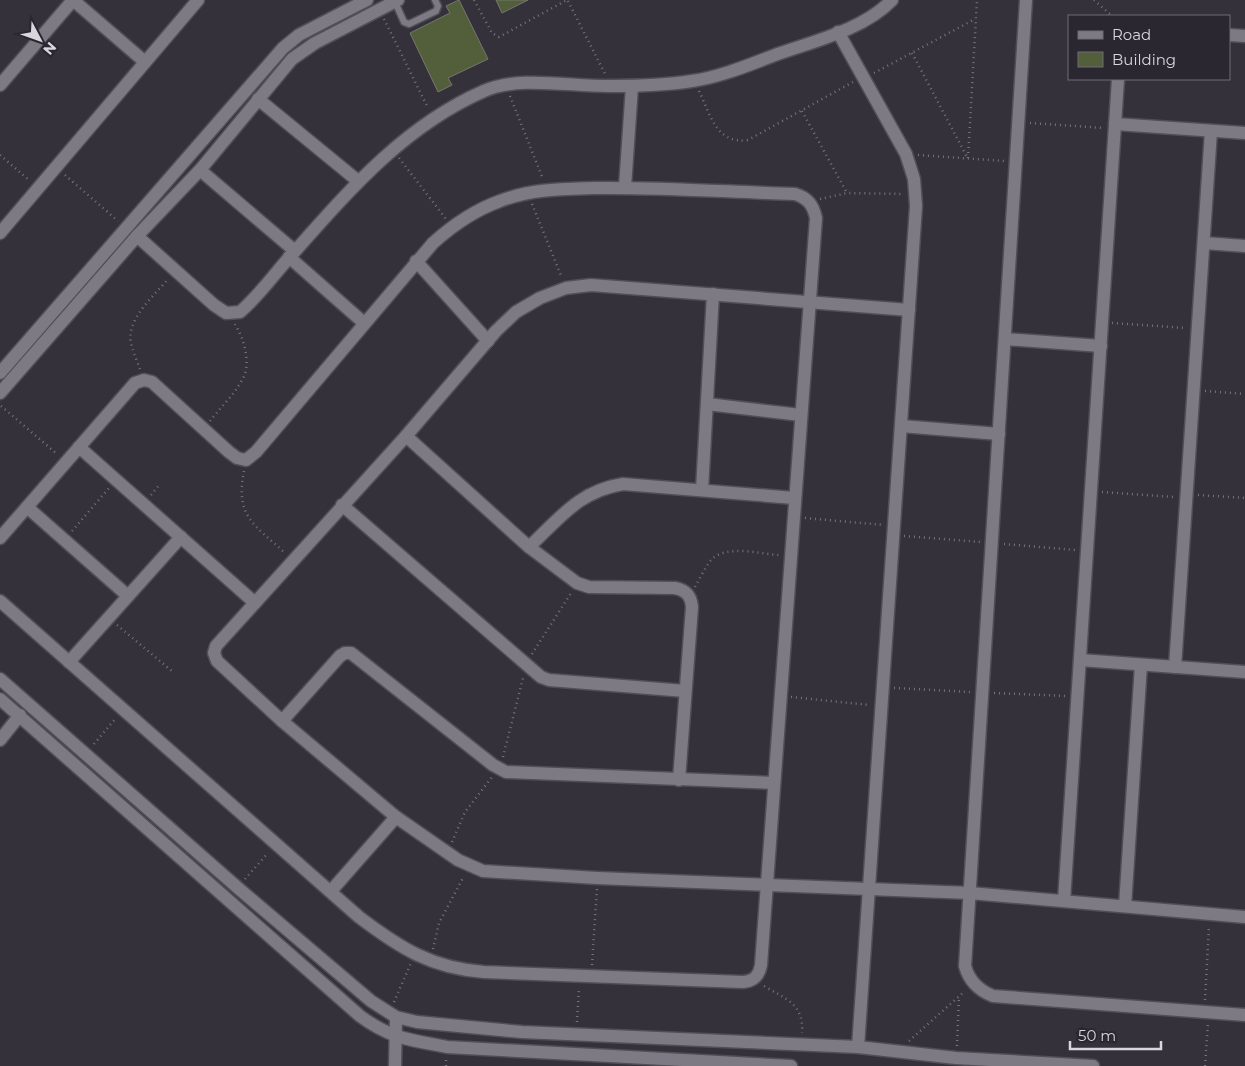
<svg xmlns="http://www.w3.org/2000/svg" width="1245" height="1066" font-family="Montserrat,sans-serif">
	<rect width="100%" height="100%" fill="#35313a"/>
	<g fill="#535e3b" stroke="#75786e">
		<path d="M459,0L488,59L448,78L452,85L438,92L410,33L450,13L446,6Z"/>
		<path d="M496,0H528L502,13Z"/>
	</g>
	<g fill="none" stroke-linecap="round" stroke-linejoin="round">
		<g stroke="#514e55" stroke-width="9">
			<path id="service" d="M395,2L404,22L409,24L436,11L438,6L435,0"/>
		</g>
		<g stroke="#514e55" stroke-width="15">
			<g id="minor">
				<path d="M73,0L145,62"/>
				<path d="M1026,0L965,966C969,981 978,990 993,996L1245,1015"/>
				<path d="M838,32L906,154L914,179L916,206L858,1047"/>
				<path d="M1229,35L1245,36"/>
				<path d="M0,85L73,0"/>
				<path d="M258,99L358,181"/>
				<path d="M1115,124L1245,133"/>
				<path d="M200,170L295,251"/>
				<path d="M625,187L632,86"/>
				<path d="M0,233L198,0"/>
				<path d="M137,236L214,305L226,313L240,312C261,294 277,270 296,250C351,188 406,125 484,91C520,75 572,87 612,86C638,86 666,85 692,81C720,77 749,65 775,55C814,41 863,30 892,0"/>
				<path d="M1204,243L1245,246"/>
				<path d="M289,257L364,323"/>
				<path d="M416,261L488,341"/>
				<path d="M909,310L591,285L566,288L540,298L516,312L496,331L406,436L216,646L214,653L217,661L282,721L396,817L458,860L483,871L597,878L970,893L1245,917"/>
				<path d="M1005,339L1101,346"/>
				<path d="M0,373L283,48L299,35L367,0"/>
				<path d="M0,393L137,236L200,170L292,59L315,43L398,0"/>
				<path d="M707,404L801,415"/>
				<path d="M901,426L999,434"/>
				<path d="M406,436L529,547L577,583L589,587L675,588C686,590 691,596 692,607L679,780"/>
				<path d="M79,447L255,603"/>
				<path d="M702,490L713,294"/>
				<path d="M342,505L541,677L549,680L685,691"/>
				<path d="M27,507L128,596"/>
				<path d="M0,538L135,383L144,380L152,382L229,452L237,458L246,460L256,452L433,243C453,225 475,210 500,201C531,189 562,189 594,188C661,187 728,192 795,194C808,198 813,205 816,218L761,965C759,976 754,981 743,982L484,972C431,968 400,948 359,917L0,601"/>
				<path d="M529,547C560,518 579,491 623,484L794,498"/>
				<path d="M1080,660L1245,672"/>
				<path d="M69,662L181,537"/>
				<path d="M1175,667L1211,131"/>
				<path d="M0,679L238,888L371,1001L396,1017L417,1022L522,1032L858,1047L956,1058L1093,1066"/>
				<path d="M0,699L360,1016C391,1039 411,1040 447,1047L791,1066"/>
				<path d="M282,721L340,656L345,653H351L493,765L506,772L774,783"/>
				<path d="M0,740L20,715"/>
				<path d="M331,891L396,817"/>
				<path d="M1064,901L1118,79"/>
				<path d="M1125,906L1141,665"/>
				<path d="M395,1066L396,1017"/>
			</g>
		</g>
		<g stroke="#77737b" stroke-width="2.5" stroke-dasharray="1 4" stroke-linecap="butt">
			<path d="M474,0L492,33L499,37L567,0"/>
			<path d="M1094,0L1112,16"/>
			<path d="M568,1L605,74"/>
			<path d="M384,19L428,108"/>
			<path d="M912,53L967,157"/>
			<path d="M874,73L975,19"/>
			<path d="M699,91C711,116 716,144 748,140L853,82"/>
			<path d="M510,96L543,179"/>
			<path d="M802,111L847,193"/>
			<path d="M1030,123L1104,128"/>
			<path d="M0,155L29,180"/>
			<path d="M918,155L1004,161"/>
			<path d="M399,158L446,219"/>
			<path d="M968,158L977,0"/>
			<path d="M65,175L118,221"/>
			<path d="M820,199L847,193L904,194"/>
			<path d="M532,204L562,278"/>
			<path d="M1112,323L1186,328"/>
			<path d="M140,369C137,361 133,352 131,343C126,319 154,296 168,279"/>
			<path d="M1205,391L1245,394"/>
			<path d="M1,406L57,454"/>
			<path d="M210,421C220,408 234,395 242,380C252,365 244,337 234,323"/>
			<path d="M244,471C235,517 254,524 285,553"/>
			<path d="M1102,492L1174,497"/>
			<path d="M151,495L160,484"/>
			<path d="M1198,495L1245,498"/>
			<path d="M805,518L884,525"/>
			<path d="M72,531L109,488"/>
			<path d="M904,536L981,542"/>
			<path d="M1004,544L1076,550"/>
			<path d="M695,587C700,578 705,568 711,560C726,544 760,554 779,555"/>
			<path d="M117,625L173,672"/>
			<path d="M532,654L571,593"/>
			<path d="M894,688L971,692"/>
			<path d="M994,693L1066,696"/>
			<path d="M791,697L870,705"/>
			<path d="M94,744L116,718"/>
			<path d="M503,757L523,678"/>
			<path d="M452,842L465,812L492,777"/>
			<path d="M245,879L268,853"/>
			<path d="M433,949L439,923L464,876"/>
			<path d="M592,965L597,888"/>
			<path d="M764,986C786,999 804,1004 802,1033"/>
			<path d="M1205,1000L1209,926"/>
			<path d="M394,1002L411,963"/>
			<path d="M577,1022L579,988"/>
			<path d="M909,1041L965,991"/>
			<path d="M957,1046L959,997"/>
			<path d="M446,1066V1058"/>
			<path d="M1205,1066L1208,1023"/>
		</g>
		<use href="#service" stroke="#7d7a84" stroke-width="6"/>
		<use href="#minor" stroke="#7d7a84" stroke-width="12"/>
	</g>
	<rect x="1068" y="15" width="162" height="65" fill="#2b2730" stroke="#716d75"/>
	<rect x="1078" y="31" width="25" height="8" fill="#7d7a84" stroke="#716d75"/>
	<text x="1112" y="40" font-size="15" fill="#d9d6dc">Road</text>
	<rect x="1078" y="52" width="25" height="15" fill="#535e3b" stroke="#716d75"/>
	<text x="1112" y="65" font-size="15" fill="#d9d6dc">Building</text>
	<g transform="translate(40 40) rotate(131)" stroke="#2b2730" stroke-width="4" paint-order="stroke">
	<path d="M0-4L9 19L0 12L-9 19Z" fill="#d9d6dc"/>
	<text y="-8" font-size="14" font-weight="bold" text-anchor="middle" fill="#d9d6dc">N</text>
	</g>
	<path d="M1070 1041v8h91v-8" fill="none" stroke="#d9d6dc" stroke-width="2.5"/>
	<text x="1078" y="1041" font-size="15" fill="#d9d6dc" stroke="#2b2730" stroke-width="4" paint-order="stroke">50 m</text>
</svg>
